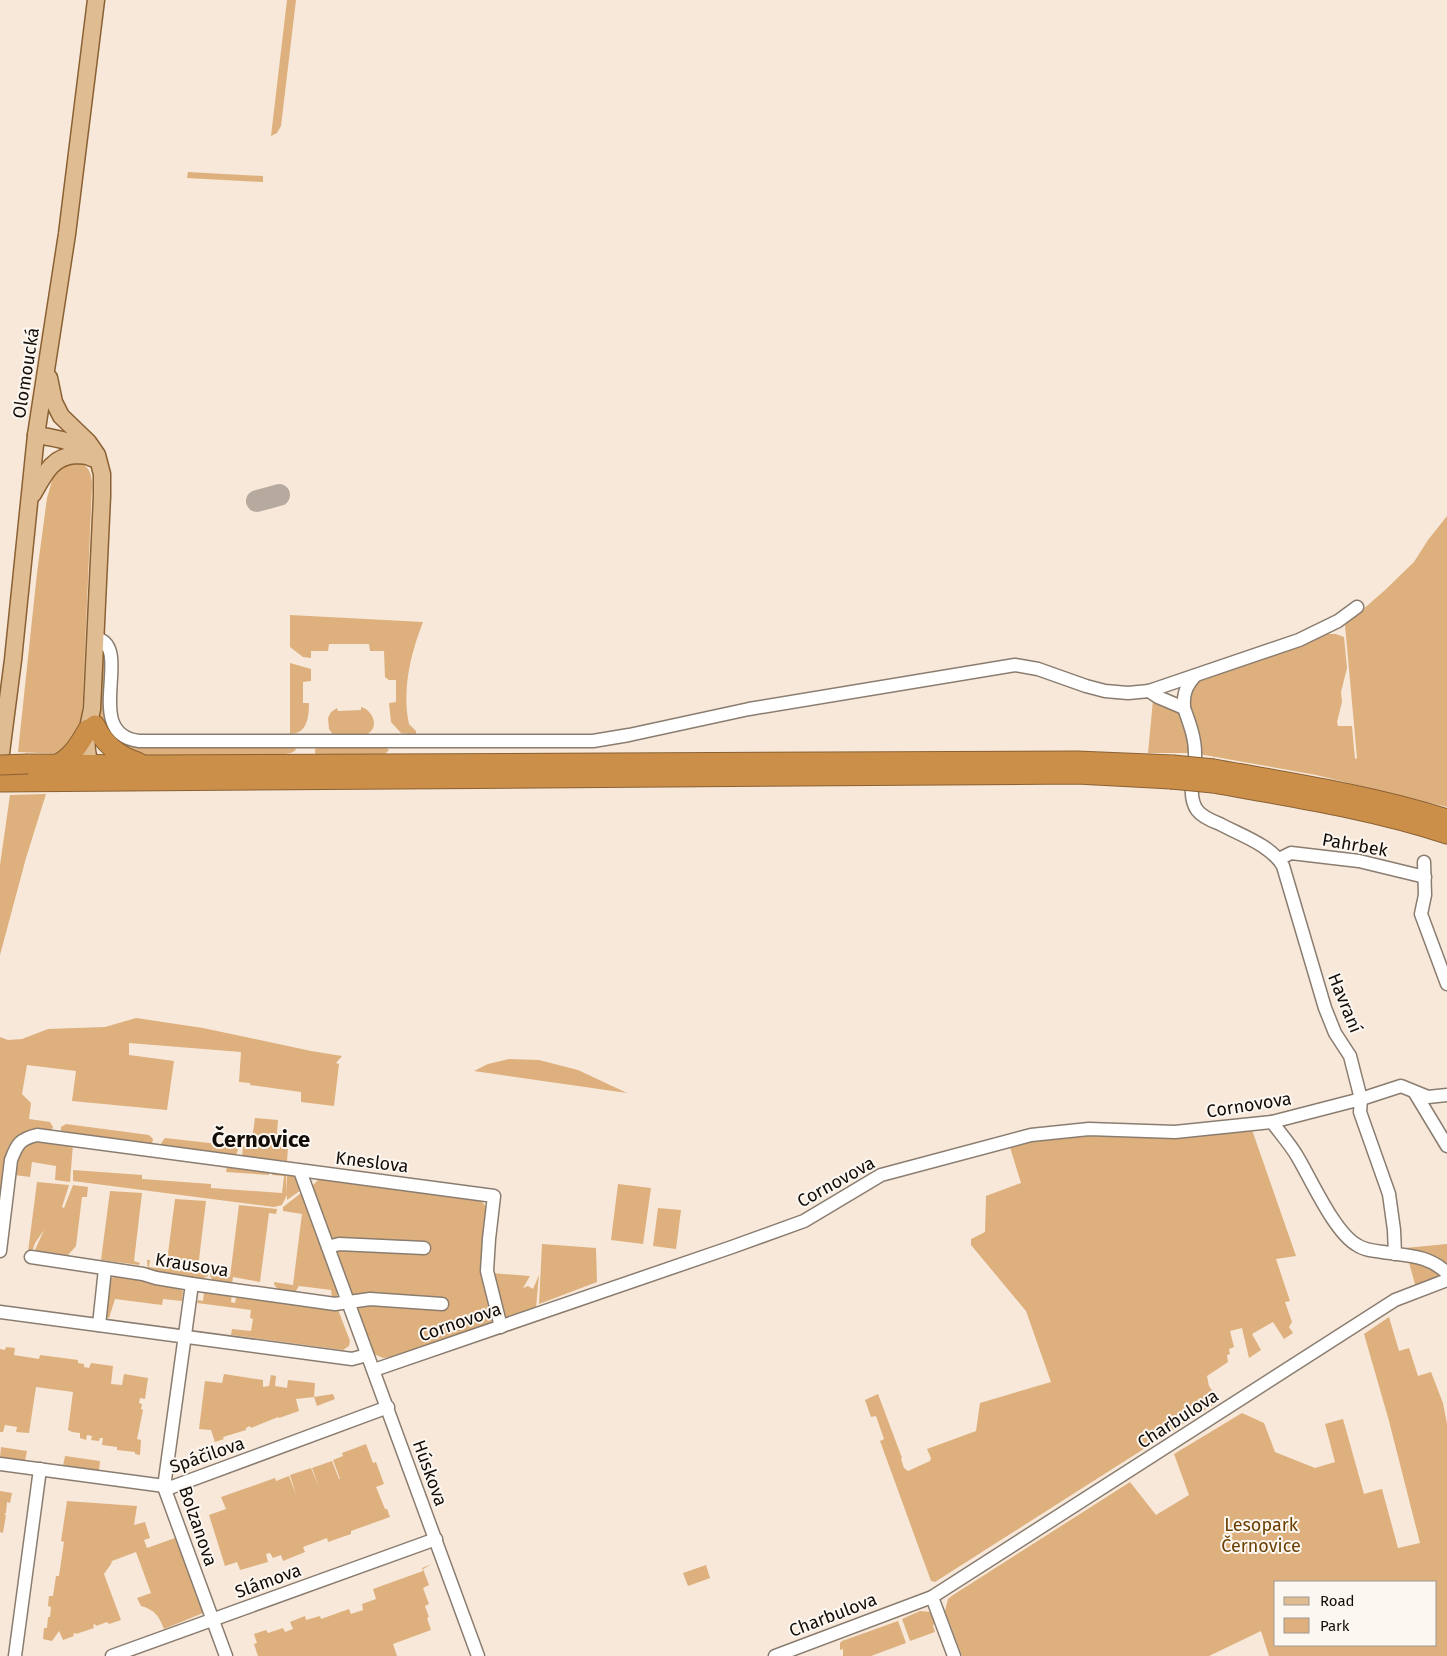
<svg xmlns="http://www.w3.org/2000/svg" width="1447" height="1656" font-family="'Fira Sans',sans-serif">
	<rect width="100%" height="100%" fill="#f7e8da"/>
	<g fill="#deb07d" fill-rule="evenodd">
		<path d="M287,0H296L281,126L277,133L271,136Z"/>
		<path d="M188,172L263,176V182L187,178Z"/>
		<path d="M80,462C90,468 92,475 92,486L82,719L77,733L61,754L18,752L37,573L47,498L54,474L61,466Z"/>
		<path d="M1447,516V807L1316,775L1199,754C1201,737 1199,722 1188,709L1193,682L1299,640L1328,634H1336L1344,637L1347,668L1341,692L1342,702L1337,722L1338,726H1352L1355,759L1357,758L1345,625L1384,591L1414,562L1428,540Z"/>
		<path d="M290,615L423,622C411,653 403,685 408,719L409,724L416,731V735L401,733L391,722L389,703L396,702V680H389L385,677L384,651H370L369,644H329L328,651H311V658L303,657L290,647Z"/>
		<path d="M102,657H106C105,694 93,746 145,747L294,746L296,750L291,753L279,755H135L101,727L99,716Z"/>
		<path d="M290,663L311,669V681L303,682V703H309C309,717 307,734 290,734Z"/>
		<path d="M1153,700L1176,705L1186,723L1190,753H1148Z"/>
		<path d="M361,707C373,710 380,728 367,734C363,736 340,736 335,735C332,734 331,732 329,729L328,718L331,712L337,708L338,711L361,710Z"/>
		<path d="M322,746H384L389,750L385,754L318,755L315,753V749Z"/>
		<path d="M46,794L26,858L0,955V865L10,795Z"/>
		<path d="M136,1018L203,1028L311,1051L342,1056L336,1063L339,1064L334,1106L301,1102V1092L250,1085V1083L239,1082L241,1052L129,1043V1055L174,1061L167,1110L72,1101L76,1071L27,1065L22,1094L31,1103L29,1119L50,1122L53,1127L51,1131L20,1137L0,1213V1037L8,1040L22,1039L48,1029L105,1027Z"/>
		<path d="M509,1059L539,1060L578,1070L627,1093L474,1071L488,1064Z"/>
		<path d="M255,1118L278,1120L277,1133L289,1135L287,1161L242,1157L243,1146L251,1147Z"/>
		<path d="M66,1124L149,1135L153,1139L152,1144L61,1132V1127Z"/>
		<path d="M1251,1127L1296,1256L1276,1259L1290,1301L1285,1302L1292,1322L1289,1327L1293,1333L1284,1339L1273,1322L1252,1334L1261,1350L1249,1358L1242,1328L1230,1331L1234,1347L1229,1349L1230,1354L1227,1355L1228,1362L1207,1376L1209,1386L1219,1401L935,1582L931,1581L880,1441L884,1439L876,1416L871,1417L865,1400L878,1394L902,1458L901,1459L904,1468L908,1471L930,1461L931,1458L927,1449L976,1431L980,1403L1051,1382L1026,1311L971,1245V1239L985,1232L986,1196L1021,1183L1009,1144L1069,1134Z"/>
		<path d="M165,1138L236,1146L238,1150L236,1155L233,1156L163,1148L161,1143Z"/>
		<path d="M34,1141L73,1144L70,1182L55,1180L56,1166L32,1162L30,1177L15,1175C18,1155 16,1150 34,1141Z"/>
		<path d="M227,1166L269,1172V1175L226,1172Z"/>
		<path d="M73,1170L142,1175V1179L211,1184V1188L282,1193L284,1176L272,1175L273,1172L286,1173L287,1195L282,1205L274,1207L73,1181Z"/>
		<path d="M287,1174L295,1176L301,1190L287,1200Z"/>
		<path d="M320,1178L480,1199L487,1208L494,1323L401,1356L383,1358L374,1354L360,1320L314,1191L313,1185Z"/>
		<path d="M37,1182L69,1185L62,1207L64,1208L73,1185L88,1187L87,1197H82L76,1246L68,1255L34,1252L44,1230L35,1243L32,1252H28Z"/>
		<path d="M618,1184L651,1188L643,1244L611,1240Z"/>
		<path d="M110,1191L142,1193L134,1261L140,1263L139,1265L101,1260Z"/>
		<path d="M301,1193L337,1291V1296L332,1298L331,1290L299,1286L294,1294C285,1293 279,1293 274,1284V1282L293,1285L302,1214L283,1211V1207Z"/>
		<path d="M175,1199L206,1201L198,1268L208,1270V1276C194,1285 164,1274 148,1271L147,1260H150L149,1267L166,1269Z"/>
		<path d="M239,1205L277,1209L276,1214L269,1213L260,1282L233,1277L232,1284L213,1281L210,1276L211,1270H214L213,1276L230,1277Z"/>
		<path d="M658,1208L681,1210L676,1249L653,1246Z"/>
		<path d="M542,1244L596,1248L597,1282L539,1304Z"/>
		<path d="M1447,1244V1277L1416,1288L1405,1248Z"/>
		<path d="M491,1273L530,1276L523,1288L528,1286L533,1289L539,1275L536,1308L504,1319Z"/>
		<path d="M115,1276L164,1282L183,1291L182,1301L163,1299L162,1305L115,1299L109,1318L106,1317L107,1281Z"/>
		<path d="M208,1290L232,1294L231,1302L235,1303L237,1294L337,1307L350,1341L349,1346L343,1350L231,1335L232,1329L251,1331L253,1319L250,1318L251,1310L197,1303L198,1300L203,1301L204,1292H201Z"/>
		<path d="M1389,1317L1399,1351L1409,1348L1418,1376L1431,1372L1443,1403L1447,1424V1656H1269L1261,1631L1209,1656H962L945,1611L948,1599L953,1595L1130,1482L1156,1515L1189,1495L1174,1454L1242,1413L1264,1423L1275,1452L1315,1468L1335,1462L1325,1424L1343,1419L1364,1494L1382,1489L1398,1548L1420,1543L1389,1421L1364,1334ZM1436,1582V1645H1276V1582Z"/>
		<path d="M6,1347L15,1348L14,1355L39,1359L40,1355L78,1360V1363L84,1364V1367L89,1368L91,1363L113,1366L111,1384L122,1385L124,1374L148,1378L145,1399L140,1398L139,1403L142,1404L141,1409L143,1410L137,1439L141,1440L140,1455L135,1454V1452L117,1450V1447L102,1445L103,1438H100L99,1441L91,1440L92,1436L87,1435L86,1440L80,1438V1433L72,1432L68,1430L73,1392L36,1387L29,1433L16,1432L17,1427L5,1425L3,1432H0V1349L5,1350Z"/>
		<path d="M224,1374L263,1380V1387L269,1386L271,1375L276,1376L275,1386L287,1388L288,1380L315,1383L314,1397L333,1394L335,1399L317,1406L314,1397L296,1399L299,1411L279,1418L278,1417L251,1428L250,1426L246,1428V1430L223,1437L224,1439L215,1442L211,1430L199,1429L205,1381L222,1383Z"/>
		<path d="M366,1444L373,1463L376,1462L384,1484L376,1487L385,1509H387L390,1517L351,1531V1534L328,1542L327,1538L303,1547L305,1552L283,1561L281,1555L273,1558L270,1553L266,1554L268,1562L240,1570L237,1562L225,1566L209,1515L226,1509L221,1497L275,1478L276,1481L289,1476L296,1495L290,1475L311,1468L319,1487L312,1468L332,1461L339,1479H340L333,1460L343,1456L342,1453Z"/>
		<path d="M1,1447L27,1451L25,1461L0,1457Z"/>
		<path d="M65,1456L100,1461L99,1471L63,1466Z"/>
		<path d="M0,1491L12,1493L10,1503L7,1502L6,1513L4,1514L6,1515L3,1533L0,1532Z"/>
		<path d="M67,1501L137,1506L134,1525L145,1522L150,1538L144,1540L147,1548L175,1538L203,1610V1613L164,1629C159,1616 155,1610 141,1606L137,1598L151,1593L136,1552L112,1561L111,1564L104,1574L121,1620L109,1624L107,1622L96,1626L95,1624L93,1625L94,1628L76,1634L75,1633L73,1634L74,1636L63,1640L59,1631L52,1641L43,1639L44,1628H47L48,1617H50L51,1607L48,1606L49,1596H53L56,1576H59L64,1542L61,1541Z"/>
		<path d="M432,1564L423,1569L429,1585L423,1588L429,1604L425,1606L429,1617L427,1618L431,1630L393,1644L397,1656H258L254,1644L257,1643L254,1634L266,1630L268,1633L283,1628L285,1632L293,1629L290,1622L305,1616L306,1620L320,1616L321,1619L349,1609L351,1614L363,1610L362,1604L376,1599L373,1589L423,1571L422,1568Z"/>
		<path d="M706,1565L710,1578L688,1586L683,1573Z"/>
		<path d="M920,1611L932,1612L936,1617L933,1626L935,1632L910,1641L902,1619Z"/>
		<path d="M898,1621L906,1643L871,1656H843V1649L840,1650V1643L842,1641Z"/>
	</g>
	<g fill="none" stroke-linecap="round" stroke-linejoin="round">
		<path stroke="#b6aa9f" stroke-width="22" d="M257,501L279,495"/>
		<g stroke="#8a7d70" stroke-width="15">
			<g id="minor">
				<path d="M95,638C136,645 80,734 139,741H593L629,735L749,709L1015,665L1038,669L1086,686L1105,691L1128,693L1149,691L1158,697L1184,708C1189,722 1195,737 1195,753C1196,770 1186,794 1197,810C1202,817 1212,821 1220,824C1240,835 1271,845 1283,866L1325,1008L1335,1033L1350,1056L1361,1099L1360,1112L1389,1194L1394,1230L1395,1254"/>
				<path d="M1149,691L1299,640L1338,621L1357,607"/>
				<path d="M1184,708C1183,694 1186,686 1195,676"/>
				<path d="M1279,859L1291,853L1359,861L1425,877"/>
				<path d="M1424,862L1425,895L1421,914L1447,984"/>
				<path d="M1415,1093L1447,1146"/>
				<path d="M1272,1122C1280,1133 1290,1144 1297,1156C1311,1179 1334,1232 1357,1245C1364,1250 1374,1251 1383,1252C1408,1256 1428,1255 1447,1273"/>
				<path d="M300,1171L478,1656"/>
				<path d="M328,1247L339,1244L424,1248"/>
				<path d="M0,1251L11,1160C17,1144 20,1139 37,1135L494,1196L489,1239L487,1271L501,1327"/>
				<path d="M31,1257L143,1274L156,1278L192,1284L335,1304L370,1299L442,1304"/>
				<path d="M192,1284L164,1487L226,1656"/>
				<path d="M0,1312L352,1359L367,1355"/>
				<path d="M99,1325L105,1269"/>
				<path d="M374,1370L732,1247L804,1221L881,1175L1031,1135L1089,1129L1175,1132L1272,1122L1361,1099L1401,1086L1428,1097L1447,1095"/>
				<path d="M0,1464L172,1487L388,1407"/>
				<path d="M932,1597L954,1656"/>
				<path d="M15,1656L40,1469"/>
				<path d="M112,1656L436,1539"/>
				<path d="M775,1656L932,1597L1395,1300L1447,1280"/>
			</g>
		</g>
		<g stroke="#8a6133" stroke-width="19">
			<g id="major">
				<path d="M49,378L54,402L61,416L88,442L97,455L102,474V496L92,709C87,731 81,756 97,774"/>
				<path d="M36,435C55,438 78,441 92,456"/>
				<path d="M33,494C44,475 52,456 76,455C82,455 86,455 92,458"/>
				<path d="M1,753L13,660L36,435L67,234L96,0"/>
			</g>
		</g>
		<g stroke="#8a6133" stroke-width="21">
			<g id="highway">
				<path d="M95,725C104,744 118,756 138,762"/>
				<path d="M28,764L152,765L1077,761L1173,765"/>
				<path d="M55,765C71,759 80,743 88,729"/>
				<path d="M1214,769C1292,783 1371,795 1447,819"/>
				<path d="M0,782L1077,774L1171,779"/>
				<path d="M1213,783C1291,797 1371,809 1447,834"/>
			</g>
		</g>
		<use href="#minor" stroke="#fff" stroke-width="12"/>
		<use href="#major" stroke="#e0bc92" stroke-width="16"/>
		<use href="#highway" stroke="#cb8f4a" stroke-width="19"/>
		<g stroke="#8a6133" stroke-width="21" stroke-linecap="butt">
			<g id="highway-bridge">
				<path d="M0,765L28,764"/>
				<path d="M1173,765L1214,769"/>
				<path d="M1171,779L1213,783"/>
			</g>
		</g>
		<use href="#highway-bridge" stroke="#cb8f4a" stroke-width="19"/>
	</g>
	<g text-anchor="middle" stroke-width="4" stroke-linejoin="round" paint-order="stroke">
		<g font-size="18" fill="#110c08" stroke="#fdf7f1">
			<text transform="translate(26 373) rotate(-81)" y="6">Olomoucká</text>
			<text transform="translate(1355 845) rotate(10)" y="6">Pahrbek</text>
			<text transform="translate(1345 1003) rotate(68)" y="6">Havraní</text>
			<text transform="translate(1249 1105) rotate(-9)" y="6">Cornovova</text>
			<text transform="translate(372 1162) rotate(7)" y="6">Kneslova</text>
			<text transform="translate(836 1182) rotate(-29)" y="6">Cornovova</text>
			<text transform="translate(192 1265) rotate(9)" y="6">Krausova</text>
			<text transform="translate(460 1322) rotate(-19)" y="6">Cornovova</text>
			<text transform="translate(1178 1419) rotate(-33)" y="6">Charbulova</text>
			<text transform="translate(207 1455) rotate(-19)" y="6">Spáčilova</text>
			<text transform="translate(430 1473) rotate(70)" y="6">Húskova</text>
			<text transform="translate(198 1526) rotate(71)" y="6">Bolzanova</text>
			<text transform="translate(268 1581) rotate(-20)" y="6">Slámova</text>
			<text transform="translate(833 1615) rotate(-21)" y="6">Charbulova</text>
		</g>
		<g font-size="18" fill="#6a4003" stroke="#fdf7f1">
			<text x="1261" y="1531">Lesopark<tspan x="1261" dy="21">Černovice</tspan></text>
		</g>
		<g font-size="22" font-weight="bold" fill="#110c08" stroke="#fdf7f1">
			<text x="261" y="1147">Černovice</text>
		</g>
	</g>
	<rect x="1274" y="1581" width="162" height="65" fill="#fdf7f1" stroke="#9f9994"/>
	<rect x="1284" y="1597" width="25" height="8" fill="#e0bc92" stroke="#9f9994"/>
	<text x="1320" y="1606" font-size="15" fill="#110c08">Road</text>
	<rect x="1284" y="1618" width="25" height="15" fill="#deb07d" stroke="#9f9994"/>
	<text x="1320" y="1631" font-size="15" fill="#110c08">Park</text>
</svg>
